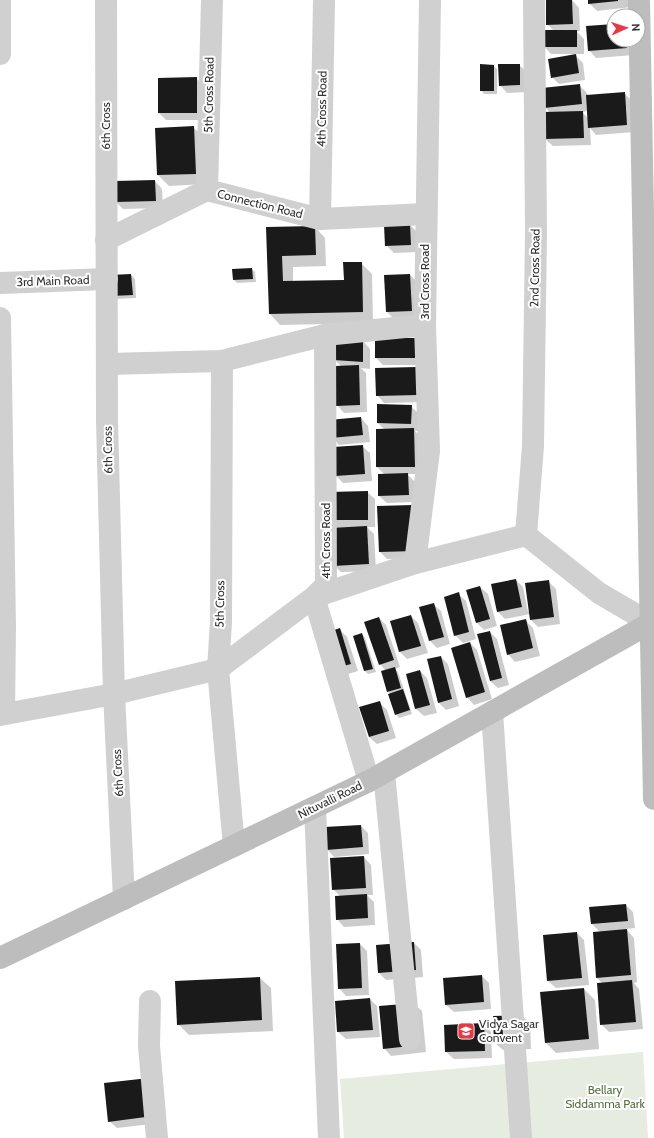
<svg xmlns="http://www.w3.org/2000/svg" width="654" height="1138" font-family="Cabin,sans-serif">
	<rect width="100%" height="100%" fill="#fff"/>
	<path fill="#e6ecdf" d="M643,1052L648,1138H344L340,1079Z"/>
	<g fill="#0003" fill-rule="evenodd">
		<path d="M572,0L579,8L580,31H576L584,39V54H551L544,46L554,31L547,24Z"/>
		<path d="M589,0H632V7L597,11L589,3Z"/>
		<path d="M614,25V40H633L634,55L596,58L589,50Z"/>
		<path d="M575,55L583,63L585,80L559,84L552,77Z"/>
		<path d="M519,65L527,72V92L507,93L500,85Z"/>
		<path d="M494,66L497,69V94H484L481,90Z"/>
		<path d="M196,78L204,86V120H166L159,113V79Z"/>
		<path d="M580,86L587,93L588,96L624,93L632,101L634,132L596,135L590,128L591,145L553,146L545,139L550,113L545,107ZM588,111V118L582,112Z"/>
		<path d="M193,127L204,138L206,184L169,186L158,175Z"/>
		<path d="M155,181L162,189L163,208L123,209L116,202Z"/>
		<path d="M410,225L417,232L418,252L394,253L386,245Z"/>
		<path d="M315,227L325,238L326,266L293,267V282L345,281L361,263L372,274L373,323L280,325L270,314L267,228Z"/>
		<path d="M252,269L255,272L256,282L237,283L234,280L233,270Z"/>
		<path d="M131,275L135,279L136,298L116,299L112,295Z"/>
		<path d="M410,275L417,282L419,318L394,319L387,312L385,276Z"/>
		<path d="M414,339L422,365H383L376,358Z"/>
		<path d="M363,341L370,349V369L361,368L366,373L367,412L344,413L337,405L342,367L335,360Z"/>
		<path d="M416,368L424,402L384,403L377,395Z"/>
		<path d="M411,406L418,413V431H415L421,437L422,474H407L415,482L416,502L387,503L379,496L385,475L377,467L385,430L378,423Z"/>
		<path d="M361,418L368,426L370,442L339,445L332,437Z"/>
		<path d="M362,446L370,453L372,481L343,483L336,476Z"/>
		<path d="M367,492L375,499V527H367L374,534L376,571L341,572L334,565L337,528L329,520Z"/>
		<path d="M378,507L422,558L387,559L380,552Z"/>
		<path d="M516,580L523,587L528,612L548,581L556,589L560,624L538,627L531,620L530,614L505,619L498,612Z"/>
		<path d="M480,587L488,594L497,626L484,630L477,623Z"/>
		<path d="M458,594L466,601L476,639L463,643L455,635Z"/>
		<path d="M433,604L441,611L450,644L437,648L430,641L420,608Z"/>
		<path d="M411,616L418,623L428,653L407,659L400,652Z"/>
		<path d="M379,618L386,625L400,667L395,669L398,672L412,714L399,718L396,714L391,694L388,691L386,671L380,664Z"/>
		<path d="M525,620L533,628L540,656L515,662L508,654Z"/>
		<path d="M339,629L347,637L358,671L348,674L341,667Z"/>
		<path d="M490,632L497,639L509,685L498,688L490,681Z"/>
		<path d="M362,634L365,638L376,672L368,674L365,671Z"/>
		<path d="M470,643L477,650L492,699L474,705L467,697Z"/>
		<path d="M441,657L448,664L459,706L446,710L438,702Z"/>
		<path d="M420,671L427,678L437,713L424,716L416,709L407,674Z"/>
		<path d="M379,702L387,710L396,738L377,744L369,737L361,708Z"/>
		<path d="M361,826L368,833L369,854L334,857L327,849Z"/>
		<path d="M364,857L371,865L373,895H367L374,902L375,925L344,927L337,919L340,896L333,889Z"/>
		<path d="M626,905L633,912L635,928L626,929L634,938L637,982L634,983L639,989L643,1029L609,1032L601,1024L603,984L597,978L600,932L592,924L591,907Z"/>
		<path d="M577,933L584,940L589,985L556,988L548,981L544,936Z"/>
		<path d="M414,943L421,950L423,977L386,980L379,973Z"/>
		<path d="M360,944L367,951L369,995L346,996L339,988Z"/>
		<path d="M482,976L489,983L491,1009L454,1012L446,1005Z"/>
		<path d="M260,978L271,988L273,1031L189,1035L178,1024Z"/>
		<path d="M584,989L595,1000L599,1049L556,1053L546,1043Z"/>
		<path d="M370,999L377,1006L380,1037L346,1039L338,1032L336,1002Z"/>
		<path d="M414,1004L422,1011L426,1052L391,1056L384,1048Z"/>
		<path d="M522,1016L530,1023L531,1049L503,1050L495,1043Z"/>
		<path d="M484,1024L491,1032L492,1058L454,1059L446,1052Z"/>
		<path d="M105,1084L160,1123L117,1128L109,1121Z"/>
	</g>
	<g fill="#1a1a1a">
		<path d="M546,0H572L573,24L546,25Z"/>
		<path d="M588,0H618V1L588,4Z"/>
		<path d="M614,24V40H627V48L588,51L586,26Z"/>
		<rect x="543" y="30" width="34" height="17"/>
		<path d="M576,54L579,73L551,78L548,59Z"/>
		<path d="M480,64L494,65V91H480Z"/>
		<path d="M498,64H520V85L499,86Z"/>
		<path d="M197,77V113H158V78Z"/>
		<path d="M580,84L582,104L544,108L542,88Z"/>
		<path d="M625,92L627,125L588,128L586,95Z"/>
		<path d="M583,111L584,138L544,139V112Z"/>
		<path d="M194,126L196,174L157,175L155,128Z"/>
		<path d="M155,180L156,201L115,202V181Z"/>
		<path d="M410,224L411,245L385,246L384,225Z"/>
		<path d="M315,226L316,255L282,256L283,281L344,280L343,262H362L363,312L269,314L266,227Z"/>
		<path d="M252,268L253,279L233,280L232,269Z"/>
		<path d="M131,274L133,295L111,296L110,275Z"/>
		<path d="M410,274L412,311L386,312L384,275Z"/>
		<rect x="375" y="338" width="40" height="20"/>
		<path d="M335,339L363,340V362L334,360Z"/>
		<path d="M359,365L360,405L336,406L335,366Z"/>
		<path d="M417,367V395L376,396L375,368Z"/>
		<path d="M377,404L412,405L411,424L377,423Z"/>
		<path d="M361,417L363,435L331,438L329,420Z"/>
		<path d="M414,428L415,467H376V429Z"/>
		<path d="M363,445L365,474L335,476L333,447Z"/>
		<path d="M408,473L409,495L378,496V474Z"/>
		<path d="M368,491V520H328L329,492Z"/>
		<path d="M413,505L415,551L379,552L377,506Z"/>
		<path d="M367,526L369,564L333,566L331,528Z"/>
		<path d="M516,579L522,607L497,612L491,584Z"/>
		<path d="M549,580L554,617L530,620L525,583Z"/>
		<path d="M480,586L490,619L476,623L466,590Z"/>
		<path d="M459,592L469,632L454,636L444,597Z"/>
		<path d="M434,603L444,637L429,641L419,607Z"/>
		<path d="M411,615L421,646L399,652L390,621Z"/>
		<path d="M379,617L394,660L379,665L364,622Z"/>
		<path d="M526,619L533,648L507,655L500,625Z"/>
		<path d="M340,628L351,664L340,667L328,632Z"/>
		<path d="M490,631L502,678L490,681L477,634Z"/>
		<path d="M362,633L373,669L364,671L353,636Z"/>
		<path d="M470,642L485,692L466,698L451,648Z"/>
		<path d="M441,656L452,699L438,703L427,659Z"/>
		<path d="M395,667L401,688L387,692L381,671Z"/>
		<path d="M420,670L430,705L415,709L406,674Z"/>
		<path d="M403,689L410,710L395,715L388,694Z"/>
		<path d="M380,701L389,731L369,737L359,707Z"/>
		<path d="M361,825L363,847L326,850L324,827Z"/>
		<path d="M364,856L366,888L332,890L330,858Z"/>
		<path d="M367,894L368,918L336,920L335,896Z"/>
		<path d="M626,904L628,921L591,924L589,907Z"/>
		<path d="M627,929L631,975L596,978L593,932Z"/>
		<path d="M577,932L582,978L547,981L543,935Z"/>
		<path d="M414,942L416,970L378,973L376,945Z"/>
		<path d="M360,943L362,988L338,989L336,944Z"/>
		<path d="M482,975L484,1002L445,1005L443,978Z"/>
		<path d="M260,977L262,1020L177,1025L175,981Z"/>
		<path d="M632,980L636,1022L600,1025L597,983Z"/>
		<path d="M584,988L589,1039L545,1043L540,992Z"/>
		<path d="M370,998L373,1030L337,1032L335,1001Z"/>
		<path d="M415,1003L419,1045L383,1049L379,1006Z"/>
		<path d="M523,1015L524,1042L494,1043L493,1016Z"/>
		<path d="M484,1023L485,1051L445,1052L444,1025Z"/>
		<path d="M149,1078L153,1116L108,1122L104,1083Z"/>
	</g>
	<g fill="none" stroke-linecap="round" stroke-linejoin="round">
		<g stroke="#d0d0d0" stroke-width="22">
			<path d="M106,0L107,420L114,694L124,899"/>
			<path d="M0,54V0"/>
			<path d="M207,190L212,0"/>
			<path d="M320,219L324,0"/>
			<path d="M106,240L207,190L320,219L426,214"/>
			<path d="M0,283L107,279"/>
			<path d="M0,318L5,627L4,714"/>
			<path d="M325,335L326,585L314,597L369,781"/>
			<path d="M222,361L221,622L218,669L234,846"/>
			<path d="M107,364L222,361L325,335L425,325"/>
			<path d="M526,535L533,446L536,232L534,0"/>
			<path d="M415,563L429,451L425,325L430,0"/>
			<path d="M492,712L521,1138"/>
			<path d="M0,715L114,694L218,669L314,597L415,563L526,535L599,593L650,623"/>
			<path d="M384,773L410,1039"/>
			<path d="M315,807L329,1138"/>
			<path d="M150,1001L149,1046L157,1138"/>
		</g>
		<g stroke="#bdbdbd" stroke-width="22">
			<path d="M639,0L654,799"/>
			<path d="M0,958L369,781L654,621"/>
		</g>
	</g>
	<defs>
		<g id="school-square" transform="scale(0.9)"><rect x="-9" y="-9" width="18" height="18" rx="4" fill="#e63946" stroke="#fff"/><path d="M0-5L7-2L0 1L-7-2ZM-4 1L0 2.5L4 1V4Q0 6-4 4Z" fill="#fff"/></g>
	</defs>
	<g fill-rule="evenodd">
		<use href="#school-square" x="466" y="1031"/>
	</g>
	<g text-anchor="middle" stroke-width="4" stroke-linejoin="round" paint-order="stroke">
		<g font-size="12" fill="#333" stroke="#fff">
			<text transform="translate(209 95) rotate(-89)" y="4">5th Cross Road</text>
			<text transform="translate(322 109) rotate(-89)" y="4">4th Cross Road</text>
			<text transform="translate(106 126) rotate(-90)" y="4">6th Cross</text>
			<text transform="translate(260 204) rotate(14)" y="4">Connection Road</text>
			<text transform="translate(535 268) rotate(-89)" y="4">2nd Cross Road</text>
			<text transform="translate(53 281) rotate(-2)" y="4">3rd Main Road</text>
			<text transform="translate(425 282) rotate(-90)" y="4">3rd Cross Road</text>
			<text transform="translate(108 450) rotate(-91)" y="4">6th Cross</text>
			<text transform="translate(326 541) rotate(-90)" y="4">4th Cross Road</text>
			<text transform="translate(220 604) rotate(-89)" y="4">5th Cross</text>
			<text transform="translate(118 773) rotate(-93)" y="4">6th Cross</text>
			<text transform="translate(330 800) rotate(-26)" y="4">Nituvalli Road</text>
		</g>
		<g font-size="12" fill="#333" stroke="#fff" text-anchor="start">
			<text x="479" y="1028">Vidya Sagar<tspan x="479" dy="14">Convent</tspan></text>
		</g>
		<g font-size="12" fill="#56703f" stroke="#fff">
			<text x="605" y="1094">Bellary<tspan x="605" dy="14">Siddamma Park</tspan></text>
		</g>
	</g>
	<g transform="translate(626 28) rotate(87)"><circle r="19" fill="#ffffff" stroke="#adadad"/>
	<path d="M0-3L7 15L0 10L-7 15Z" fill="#e63946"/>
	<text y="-6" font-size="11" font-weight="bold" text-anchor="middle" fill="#333333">N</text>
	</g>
</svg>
